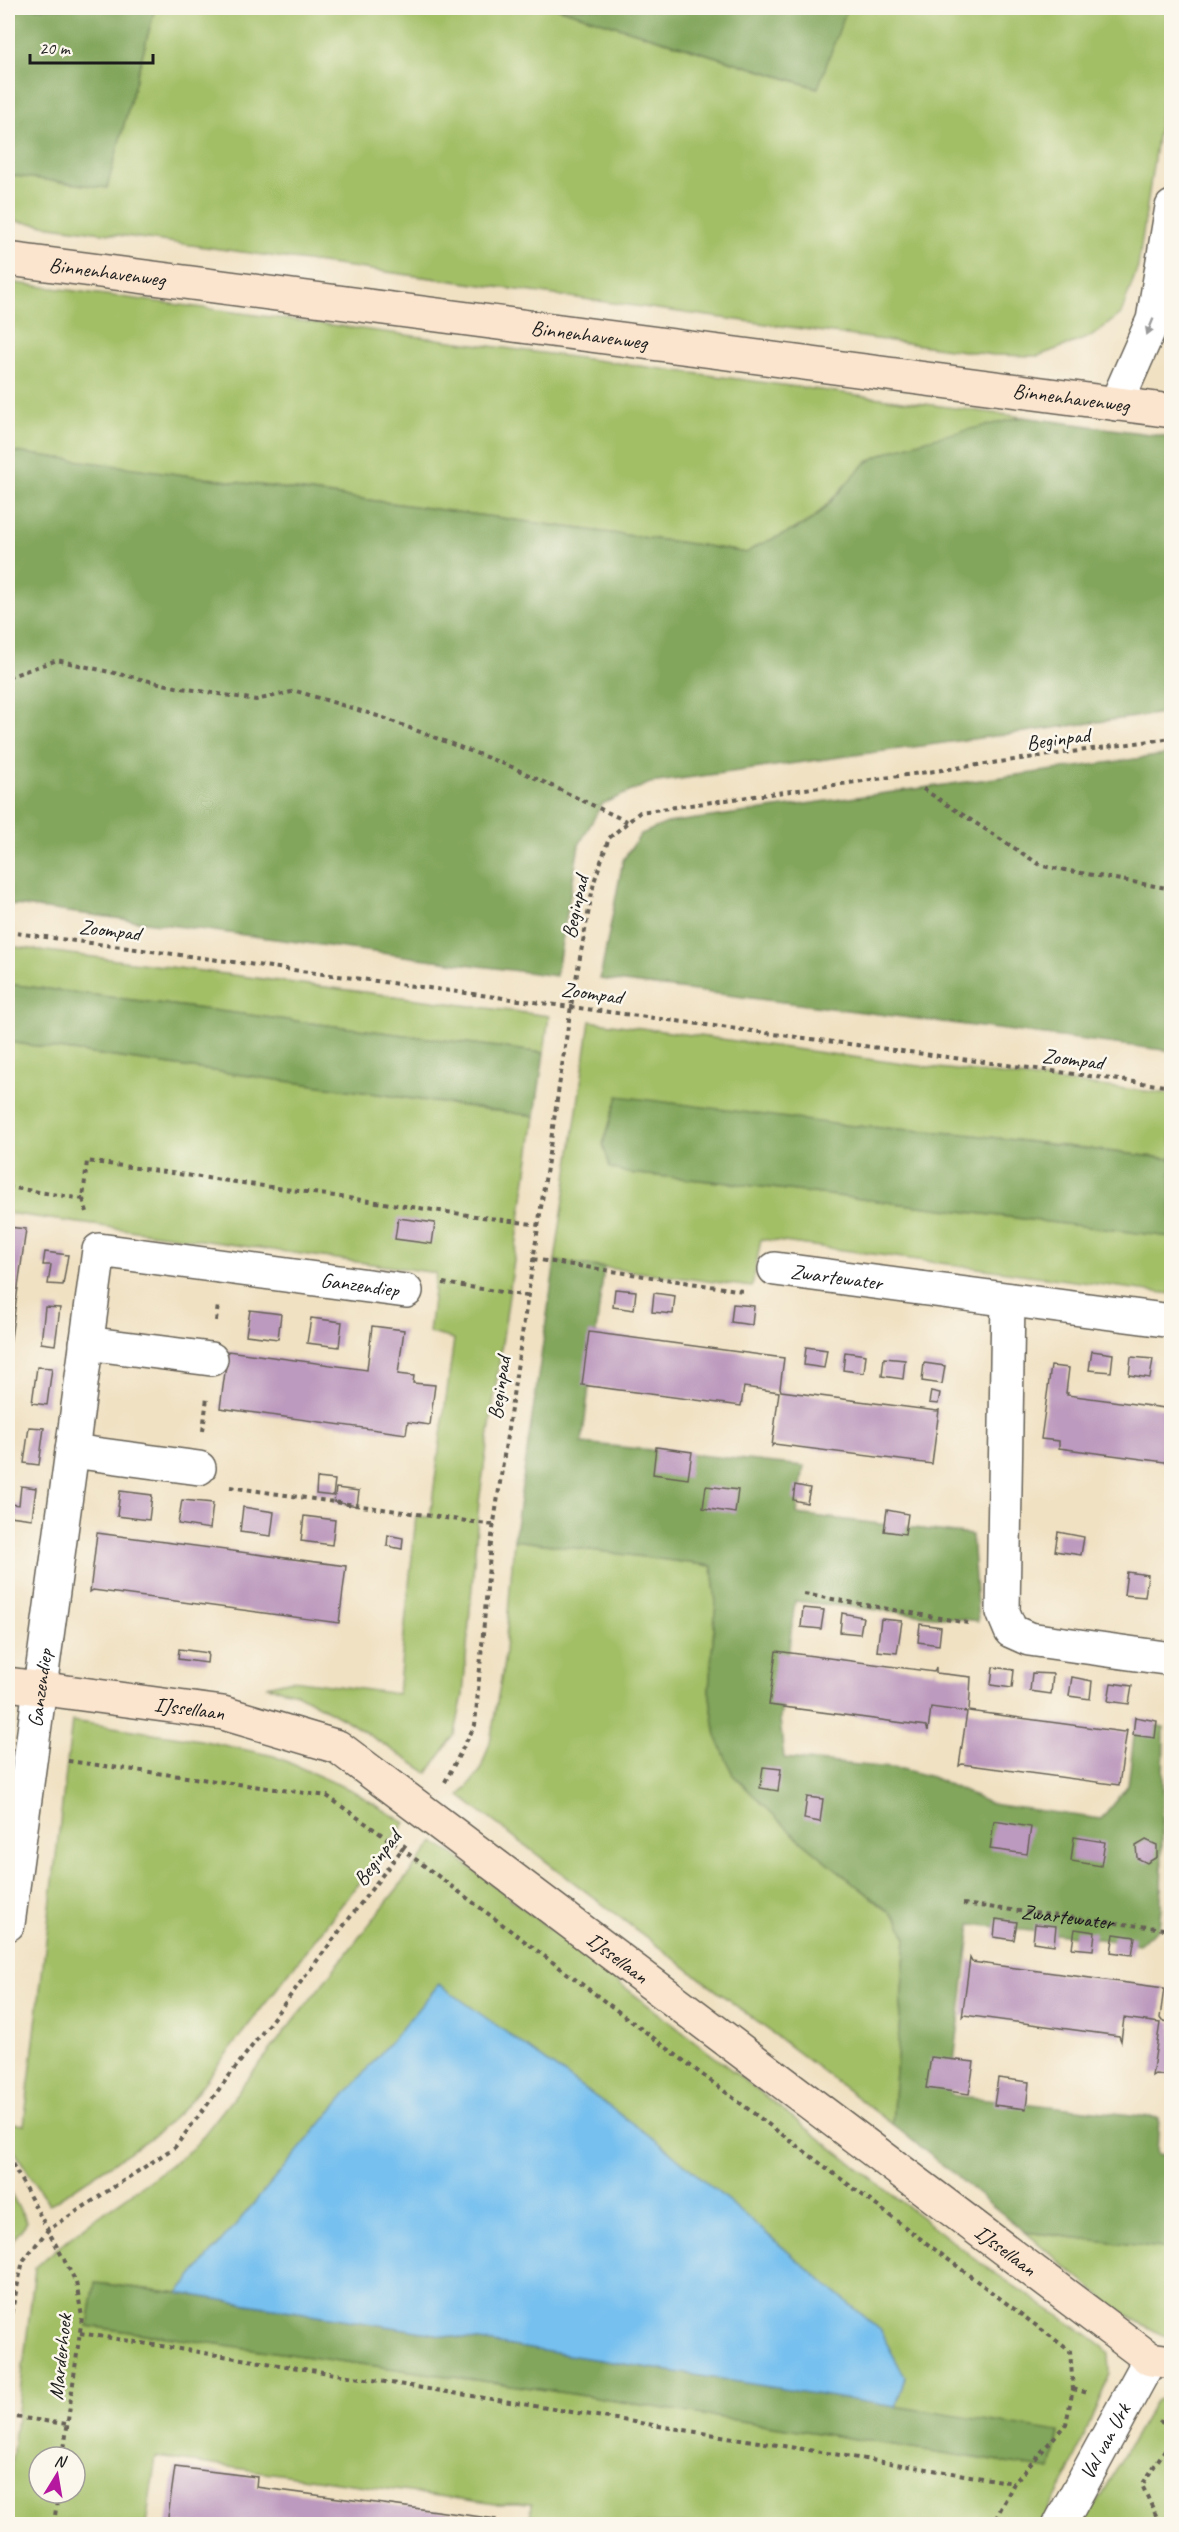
<svg xmlns="http://www.w3.org/2000/svg" width="1179" height="2532" font-family="Caveat,sans-serif">
	<rect width="100%" height="100%" fill="#fbf7ec"/>
	<filter id="ink" filterUnits="userSpaceOnUse"><feTurbulence type="fractalNoise" baseFrequency=".0167" numOctaves="2"/><feDisplacementMap in="SourceGraphic" scale="12" xChannelSelector="R" yChannelSelector="G"/><feConvolveMatrix kernelMatrix="1 2 1 2 8 2 1 2 1" color-interpolation-filters="sRGB"/></filter>
	<filter id="wash" filterUnits="userSpaceOnUse"><feTurbulence type="fractalNoise" baseFrequency=".008" numOctaves="4" result="noise"/><feDisplacementMap in="SourceGraphic" scale="24" xChannelSelector="R" yChannelSelector="G"/><feGaussianBlur stdDeviation="1.35" result="paint"/><feColorMatrix in="noise" values="0 0 0 0 0 0 0 0 0 0 0 0 0 0 0 0 0 1.4 0 .05"/><feComposite in="paint" operator="in"/></filter>
	<g filter="url(#wash)">
		<rect width="100%" height="100%" fill="#f0e1c2"/>
		<g fill="#a3bf66" stroke="#606e41" stroke-width="1.5" fill-rule="evenodd">
			<path d="M155,8H557L817,88L847,8H1171V43L1138,267L1121,314L1092,336L1038,356L993,355L8,220V175L107,188Z"/>
			<path d="M8,282L1023,417L897,449L867,462L814,518L786,534L755,547L747,553L707,546L8,451Z"/>
			<path d="M8,946L549,1016L544,1053L8,984Z"/>
			<path d="M590,1021L911,1065L1171,1094V1159L965,1134L842,1125L627,1173L730,1183L1171,1237V1294L761,1239L752,1287L555,1261Z"/>
			<path d="M8,1042L535,1116L479,1502L463,1695L455,1734L428,1773L349,1722L297,1693L266,1686L292,1680L398,1694L416,1516L430,1517L454,1339L429,1333L436,1273L8,1213Z"/>
			<path d="M514,1540L712,1566L716,1603L709,1690L716,1736L792,1833L899,1920L906,1938L892,2124L460,1796L480,1771L490,1742L504,1662Z"/>
			<path d="M72,1721L200,1740L274,1756L353,1791L405,1823L186,2106L154,2136L49,2205L8,2141V2123L24,2125Z"/>
			<path d="M434,1842L453,1854L983,2265L1098,2342L1109,2353L1110,2374L1069,2472L1041,2524H530L532,2504H496L156,2457L146,2524H8V2492L35,2268C83,2222 144,2188 195,2146ZM95,2283L905,2377L896,2407L1059,2433L1051,2470L546,2390L88,2326ZM39,2457H75V2493H39Z"/>
			<path d="M8,2189L27,2222L13,2240L8,2261Z"/>
			<path d="M1025,2232L1171,2249V2338C1116,2317 1070,2269 1025,2232Z"/>
			<path d="M1171,2393V2524H1084L1155,2401Z"/>
		</g>
		<g fill="#82a65b" stroke="#4f613c" stroke-width="1.5">
			<path d="M8,8H155L107,188L8,175Z"/>
			<path d="M557,8H847L818,88Z"/>
			<path d="M1023,417L1171,437V712L650,783L602,804L579,845L556,976L8,904V451L707,546L746,553C767,537 795,534 815,517C834,502 847,480 865,464C888,445 990,425 1023,417Z"/>
			<path d="M1171,754V1051L600,979L623,860L641,834L667,823Z"/>
			<path d="M8,984L544,1053L535,1116L8,1042Z"/>
			<path d="M618,1096L842,1125L965,1134L1171,1159V1237L730,1183L627,1173L610,1168L603,1144Z"/>
			<path d="M555,1261L604,1268L582,1443L804,1466L797,1514L972,1535L978,1621L795,1601L780,1719L784,1758L902,1769L932,1777L991,1804L1101,1819L1128,1785L1136,1721L1164,1727L1161,1906L1159,1928L1139,1944L971,1924L950,2095L1159,2118L1157,2154L1171,2156V2249L1025,2232L892,2124L906,1938L899,1920L792,1833L733,1775L716,1736L709,1690L716,1603L712,1566L514,1540Z"/>
			<path d="M95,2283L178,2293L1059,2432L1051,2470L546,2390L88,2326Z"/>
		</g>
		<path fill="#76c0ef" stroke="#496e86" stroke-width="1.5" d="M439,1984L661,2144L879,2329L905,2377L896,2407L178,2293Z"/>
		<g id="blocks">
			<g fill="#bc99be">
				<path d="M398,1218L435,1223L432,1244L395,1239Z"/>
				<path d="M8,1227L26,1229L9,1353H8Z"/>
				<path d="M45,1252L68,1255L63,1285L48,1284L51,1265H43Z"/>
				<path d="M615,1289L636,1291L634,1310L613,1307Z"/>
				<path d="M654,1293L675,1296L673,1314L652,1312Z"/>
				<path d="M733,1304L754,1306L752,1325L731,1322Z"/>
				<path d="M45,1307L60,1308L55,1345L41,1343Z"/>
				<path d="M250,1310L281,1314L278,1339L246,1335Z"/>
				<path d="M311,1318L342,1322L339,1347L307,1343Z"/>
				<path d="M372,1326L404,1330L398,1374L414,1376L413,1383L435,1385L430,1425L408,1422L406,1434L220,1408L228,1351L367,1370Z"/>
				<path d="M589,1332L784,1358L780,1388L781,1391L937,1411L939,1410L932,1464L774,1444L772,1446L779,1392L744,1387L741,1406L582,1385Z"/>
				<path d="M806,1347L827,1350L824,1368L804,1365Z"/>
				<path d="M1092,1351L1113,1354L1111,1372L1089,1370Z"/>
				<path d="M845,1352L866,1355L864,1373L843,1370Z"/>
				<path d="M1131,1357L1153,1359L1150,1378L1129,1375Z"/>
				<path d="M884,1358L905,1360L903,1379L882,1376Z"/>
				<path d="M924,1363L945,1366L942,1384L922,1381Z"/>
				<path d="M1051,1366L1069,1368L1066,1393H1068L1067,1395L1172,1409V1463L1059,1448V1441L1041,1439Z"/>
				<path d="M37,1367L52,1368L47,1405L32,1403Z"/>
				<path d="M931,1391L940,1393L938,1404L929,1403Z"/>
				<path d="M29,1427L44,1428L39,1465L24,1463Z"/>
				<path d="M656,1447L692,1452L688,1479L653,1474Z"/>
				<path d="M317,1478L335,1480L333,1496L316,1494Z"/>
				<path d="M795,1485L810,1488L807,1503L793,1500Z"/>
				<path d="M21,1486L36,1488L32,1519L10,1516L11,1504L19,1505Z"/>
				<path d="M706,1486L738,1490L735,1513L703,1508Z"/>
				<path d="M336,1488L359,1491L357,1506L334,1502Z"/>
				<path d="M120,1491L152,1495L149,1520L117,1516Z"/>
				<path d="M182,1500L213,1503L210,1529L178,1524Z"/>
				<path d="M243,1507L274,1512L271,1536L240,1532Z"/>
				<path d="M887,1510L908,1514L905,1534L884,1531Z"/>
				<path d="M304,1516L335,1520L332,1545L301,1541Z"/>
				<path d="M1058,1532L1084,1537L1081,1555L1055,1551Z"/>
				<path d="M97,1533L346,1566L339,1623L93,1590L90,1592Z"/>
				<path d="M388,1535L403,1538L402,1549L387,1546Z"/>
				<path d="M1127,1572L1148,1575L1145,1597L1124,1595Z"/>
				<path d="M803,1608L824,1610L821,1629L801,1627Z"/>
				<path d="M842,1613L863,1617L860,1634L840,1632Z"/>
				<path d="M881,1619L902,1621L897,1653L877,1651Z"/>
				<path d="M920,1624L941,1627L939,1645L918,1642Z"/>
				<path d="M179,1649L208,1653L207,1663L178,1659Z"/>
				<path d="M776,1651L934,1672L936,1667V1673L971,1677L969,1711L1124,1732L1127,1730L1119,1785L962,1764L959,1766L967,1712L931,1707L928,1731L926,1726L769,1705Z"/>
				<path d="M993,1667L1014,1670L1012,1688L991,1685Z"/>
				<path d="M1032,1673L1053,1674L1051,1694L1030,1691Z"/>
				<path d="M1072,1677L1092,1681L1090,1699L1069,1696Z"/>
				<path d="M1111,1683L1132,1686L1129,1704L1108,1701Z"/>
				<path d="M1135,1717L1157,1721L1155,1738L1133,1735Z"/>
				<path d="M763,1767L781,1769L778,1791L760,1788Z"/>
				<path d="M807,1797L823,1799L820,1822L804,1819Z"/>
				<path d="M994,1821L1031,1827L1027,1854L990,1849Z"/>
				<path d="M1074,1837L1105,1842L1101,1866L1071,1861Z"/>
				<path d="M1146,1840L1157,1845V1857L1147,1863L1137,1858L1136,1846Z"/>
				<path d="M996,1919L1017,1922L1014,1940L994,1937Z"/>
				<path d="M1035,1924L1056,1926L1054,1945L1033,1942Z"/>
				<path d="M1075,1929L1095,1932L1093,1950L1072,1948Z"/>
				<path d="M1114,1934L1135,1937L1132,1955L1111,1952Z"/>
				<path d="M970,1958L972,1962L1164,1988L1160,2018L1162,2021L1172,2022V2076L1155,2074L1152,2076L1160,2023L1124,2018L1121,2041L1119,2036L964,2015L962,2018Z"/>
				<path d="M931,2057L974,2062L969,2094L926,2088Z"/>
				<path d="M998,2078L1029,2082L1026,2109L994,2105Z"/>
				<path d="M175,2467L257,2477L256,2487L496,2519V2524H167Z"/>
			</g>
		</g>
	</g>
	<g filter="url(#ink)">
		<use href="#blocks" fill-opacity="0" stroke="#666156" stroke-width="1.5"/>
		<g fill="none" stroke-linecap="round" stroke-linejoin="round">
			<g stroke="#666156" stroke-width="36">
				<g id="street">
					<path d="M1116,404L1153,320L1172,207"/>
					<path id="s2" d="M775,1269L1172,1321"/>
					<path d="M1008,1300L1003,1612L1011,1631L1029,1639L1172,1659"/>
					<path d="M86,1343L211,1359"/>
					<path id="s3" d="M199,1468L72,1451L99,1250L406,1291"/>
					<path id="s4" d="M8,1924L72,1451"/>
					<path id="s5" d="M1060,2524L1150,2359"/>
				</g>
			</g>
			<g stroke="#666156" stroke-width="36">
				<g id="secondary">
					<path id="s6" d="M8,259L1172,411"/>
					<path id="s7" d="M8,1684L223,1713L338,1747L1150,2359L1172,2362"/>
				</g>
			</g>
			<g stroke="#666156" stroke-width="4" stroke-dasharray="4.5 4.5" stroke-linecap="butt">
				<path d="M8,677L57,660L176,687L256,700L296,691L381,717L512,767L628,822"/>
				<path d="M923,789L1042,866L1172,889"/>
				<path d="M8,932L1172,1087"/>
				<path d="M8,1187L83,1199L87,1161L539,1225"/>
				<path d="M83,1199L88,1215"/>
				<path d="M533,1259L743,1291"/>
				<path d="M443,1283L528,1296"/>
				<path d="M216,1321L218,1305"/>
				<path d="M203,1431L207,1397"/>
				<path d="M230,1487L494,1525"/>
				<path d="M804,1594L968,1623"/>
				<path d="M68,1761L327,1796L402,1849L1070,2351L1073,2389L1066,2424L1014,2483L993,2524"/>
				<path d="M445,1782L475,1725L491,1543L571,1006L594,882L609,838L640,812L1172,738"/>
				<path id="s1" d="M963,1904L1172,1930"/>
				<path d="M8,2156L76,2282L82,2317L63,2457"/>
				<path d="M80,2333L1014,2483"/>
				<path d="M8,2349L10,2319L23,2261L48,2230L175,2147L406,1844"/>
				<path d="M1073,2389L1088,2393"/>
				<path d="M8,2416L67,2424"/>
				<path d="M1159,2421L1172,2427"/>
				<path d="M54,2524L58,2493"/>
				<path d="M1160,2524L1142,2485L1172,2439"/>
			</g>
			<use href="#street" stroke="#fff" stroke-width="33"/>
			<use href="#secondary" stroke="#fbe5cf" stroke-width="33"/>
		</g>
		<defs><path id="oneway-solid" d="M-6-.8H1V-3.2L6.5 0L1 3.2V.8H-6Z" transform="scale(1.5)"/></defs>
		<use fill="#999" href="#oneway-solid" transform="translate(1150 327) rotate(112)"/>
	</g>
	<g text-anchor="middle" stroke-width="5" stroke-linejoin="round" paint-order="stroke">
		<g font-size="21" fill="#1c1c1c" stroke="#fbf7ec">
			<text dy="7" stroke="none"><textPath href="#s6" startOffset="100">Binnenhavenweg</textPath></text>
			<text dy="7" stroke="none"><textPath href="#s6" startOffset="586">Binnenhavenweg</textPath></text>
			<text dy="7" stroke="none"><textPath href="#s6" startOffset="1072">Binnenhavenweg</textPath></text>
			<text transform="translate(1058 739) rotate(-8)" y="7">Beginpad</text>
			<text transform="translate(575 907) rotate(-78)" y="7">Beginpad</text>
			<text transform="translate(110 930) rotate(7)" y="7">Zoompad</text>
			<text transform="translate(592 993) rotate(8)" y="7">Zoompad</text>
			<text transform="translate(1073 1059) rotate(7)" y="7">Zoompad</text>
			<text dy="7" stroke="none"><textPath href="#s2" startOffset="62">Zwartewater</textPath></text>
			<text dy="7" stroke="none"><textPath href="#s3" startOffset="594">Ganzendiep</textPath></text>
			<text transform="translate(499 1388) rotate(-82)" y="7">Beginpad</text>
			<text dy="7" stroke="none"><textPath href="#s4" startOffset="238">Ganzendiep</textPath></text>
			<text dy="7" stroke="none"><textPath href="#s7" startOffset="183">IJssellaan</textPath></text>
			<text transform="translate(377 1858) rotate(-53)" y="7">Beginpad</text>
			<text dy="7" stroke="none"><textPath href="#s1" startOffset="105">Zwartewater</textPath></text>
			<text dy="7" stroke="none"><textPath href="#s7" startOffset="687">IJssellaan</textPath></text>
			<text dy="7" stroke="none"><textPath href="#s7" startOffset="1173">IJssellaan</textPath></text>
			<text transform="translate(60 2357) rotate(-84)" y="7">Marderhoek</text>
			<text dy="7" stroke="none"><textPath href="#s5" startOffset="94">Val van Urk</textPath></text>
		</g>
	</g>
	<rect width="1179" height="2532" fill="none" stroke="#fbf7ec" stroke-width="30"/>
	<g transform="translate(57 2475) rotate(11)"><circle r="28" fill="#fbf7ec" stroke="#a29f99" stroke-width="1.5"/>
	<path d="M0-4.5L10 22L0 15L-10 22Z" fill="#b5179e"/>
	<text y="-9" font-size="16" font-weight="bold" text-anchor="middle" fill="#1c1c1c">N</text>
	</g>
	<path d="M30 54v9h123v-9" fill="none" stroke="#1c1c1c" stroke-width="3"/>
	<text x="39" y="54" font-size="18" fill="#1c1c1c" stroke="#fbf7ec" stroke-width="4.5" paint-order="stroke">20 m</text>
</svg>
